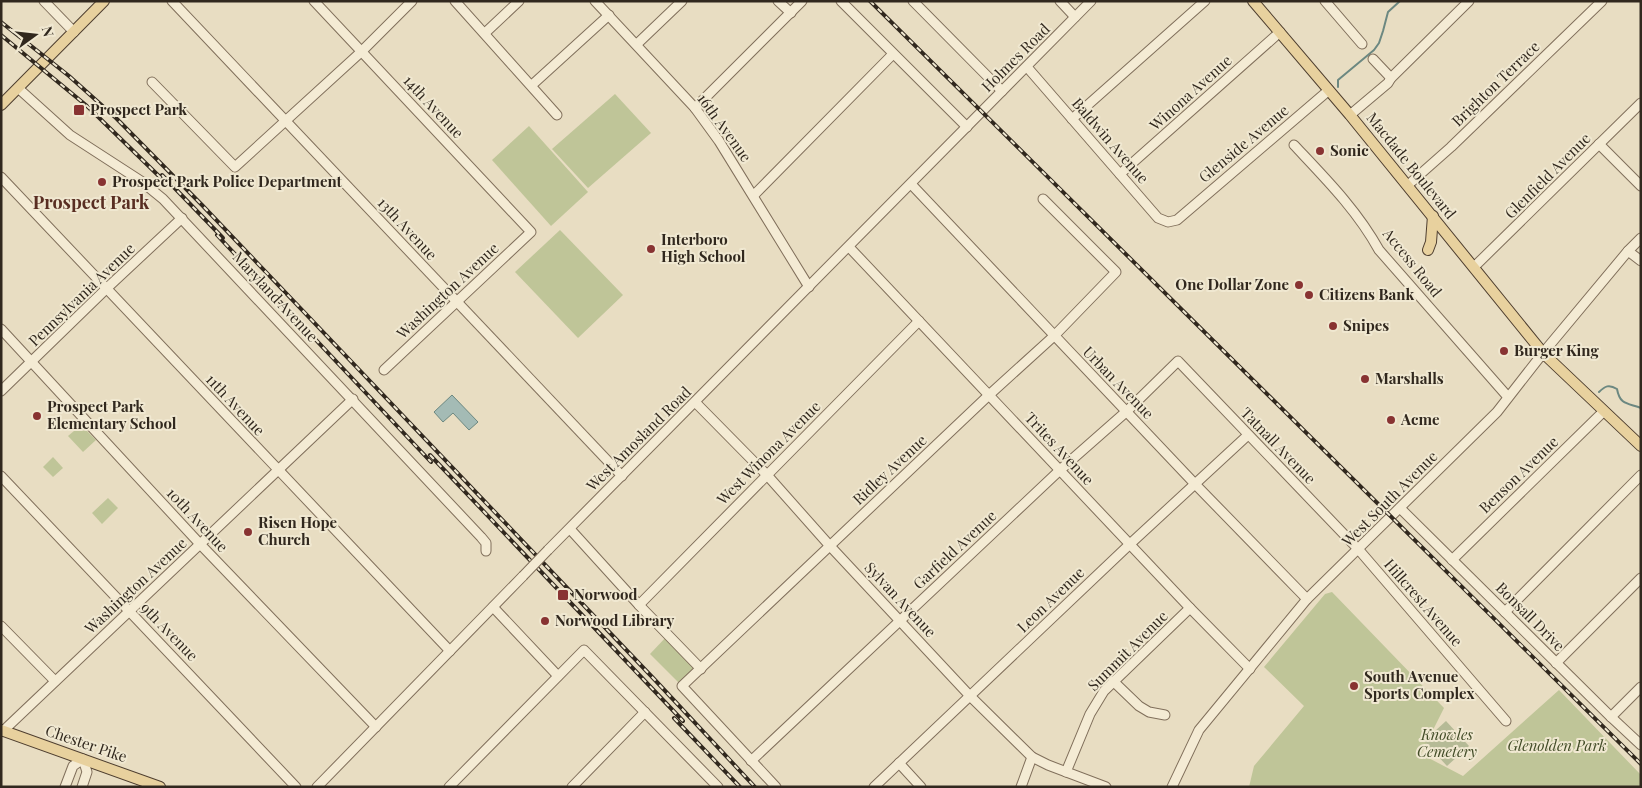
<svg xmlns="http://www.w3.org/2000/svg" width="1642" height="788" font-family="'Playfair Display',serif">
	<rect width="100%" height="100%" fill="#e8ddc2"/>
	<g fill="#bfc598">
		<path d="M615,94L651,133L588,188L552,149Z"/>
		<path d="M529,126L588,192L551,226L492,160Z"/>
		<path d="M560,230L623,295L578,338L515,272Z"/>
		<path d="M81,425L96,440L83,452L68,436Z"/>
		<path d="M53,457L63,468L53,477L43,467Z"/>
		<path d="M108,498L118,508L102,524L92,513Z"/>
		<path d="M1332,592L1444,708L1421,754L1463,776L1559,690L1641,775V787H1249L1254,766L1304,706L1264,667L1325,594Z"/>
		<path d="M668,635L701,669L682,686L650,654Z"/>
	</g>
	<path fill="#b5ba96" d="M1446,721L1469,746L1447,766L1424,741Z"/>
	<path fill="#a4bbb5" stroke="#6c8881" d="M452,395L478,422L469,430L453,413L443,422L434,412Z"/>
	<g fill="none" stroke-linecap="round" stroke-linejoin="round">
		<g stroke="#6c8881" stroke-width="2">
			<path d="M1338,87V80L1374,50L1379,43L1383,31L1388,12L1400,1"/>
			<path d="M1599,392C1605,386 1609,384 1617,389C1620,405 1627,403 1641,408"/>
		</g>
		<g stroke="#806f5b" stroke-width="11">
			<g id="minor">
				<path d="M44,1L74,32"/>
				<path d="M172,1L622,476"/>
				<path d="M314,1L531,232L384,370"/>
				<path d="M455,1L557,115"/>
				<path d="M595,1L695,108L719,141L809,287"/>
				<path d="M778,1L791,13"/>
				<path d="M841,1L967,127"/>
				<path d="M913,1L1002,91"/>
				<path d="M1060,1L1075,17"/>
				<path d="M1325,1L1362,44"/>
				<path d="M485,33L519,1"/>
				<path d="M637,44L682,1"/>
				<path d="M1373,59L1391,78"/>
				<path d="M1027,67L1158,218L1168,222L1177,220L1329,90"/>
				<path d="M152,82L235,167L361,52L412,1"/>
				<path d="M532,85L609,15"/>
				<path d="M18,88L70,135L141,181L163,199L481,537L486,543V551"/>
				<path d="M695,108L802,1"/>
				<path d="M1350,115L1388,83L1391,78L1469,1"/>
				<path d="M1072,119L1205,1"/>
				<path d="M1599,144L1641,186"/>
				<path d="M1294,145C1325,178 1357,210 1379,250L1508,397"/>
				<path d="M1120,174L1280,32"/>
				<path d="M1,177L450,651"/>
				<path d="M911,184L1195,484L1307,599"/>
				<path d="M1408,185L1451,147L1602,1"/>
				<path d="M754,195L893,54"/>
				<path d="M849,247L1190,608L1250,669"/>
				<path d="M1628,251L1641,261"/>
				<path d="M1474,267L1641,103"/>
				<path d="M1,329L200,544L376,727"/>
				<path d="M1,391L107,288L182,218"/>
				<path d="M695,402L767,475L830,546L970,696L1032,757L1048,765L1106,787"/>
				<path d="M1,476L296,787"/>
				<path d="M1400,508L1611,717L1641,745"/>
				<path d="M570,529L639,605L701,669"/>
				<path d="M548,550L1091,1"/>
				<path d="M1452,560L1604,411"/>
				<path d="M639,605L919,321"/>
				<path d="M493,607L558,676"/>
				<path d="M1505,612L1641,475"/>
				<path d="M1,626L55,681"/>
				<path d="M1556,663L1641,578"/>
				<path d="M1113,681L1139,706L1149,712L1165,715"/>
				<path d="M1611,717L1641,687"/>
				<path d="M3,731L353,399"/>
				<path d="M751,761L1060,470L1127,411L1178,361L1359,550L1506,721"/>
				<path d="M899,763L921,787"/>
				<path d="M1066,772L1090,714L1104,691L1190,608"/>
				<path d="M65,787L73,766L83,759L87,772L82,787"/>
				<path d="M317,787L523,576"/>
				<path d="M449,787L584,650L718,787"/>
				<path d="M572,787L645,712"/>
				<path d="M776,787L682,686L989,395L1054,336L1116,272L1043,199"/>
				<path d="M874,787L1130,544L1248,435"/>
				<path d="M1021,787L1032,757"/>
				<path d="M1172,787L1199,730L1307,599L1497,412L1543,353L1628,251L1641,238"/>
			</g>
		</g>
		<g stroke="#4e3e2f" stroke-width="12">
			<g id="major">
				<path d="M1253,1L1350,115L1543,353L1641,446"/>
				<path d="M1,105L104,1"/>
				<path d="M1428,250L1431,242L1433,216"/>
				<path d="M1,730L160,787"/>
			</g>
		</g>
		<use href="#minor" stroke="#f4ebd4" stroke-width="9"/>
		<use href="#major" stroke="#e8d19e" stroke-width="10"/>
		<g stroke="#31281e" stroke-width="4">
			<g id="rail">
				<path d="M870,1L1641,764"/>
				<path d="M1,22L69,76L116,118L202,205L655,680L755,787"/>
				<path d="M1,35L87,106L164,181"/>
				<path d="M162,175L223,238"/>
				<path d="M217,235L431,462"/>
				<path d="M430,455L683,721"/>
				<path d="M674,718L740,787"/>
			</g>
		</g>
		<use href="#rail" stroke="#f0e8d1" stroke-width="2" stroke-dasharray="5.5" stroke-linecap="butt"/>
		<g stroke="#806f5b" stroke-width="11" stroke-linecap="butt">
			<path id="minor-bridge" d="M523,576L548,550"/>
		</g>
		<use href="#minor-bridge" stroke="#f4ebd4" stroke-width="9"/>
	</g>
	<g fill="#883332" stroke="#f0e8d1" stroke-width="2">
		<rect x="73" y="104" width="12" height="12" rx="2.5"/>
		<circle cx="1320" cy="151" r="5"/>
		<circle cx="102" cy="182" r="5"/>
		<circle cx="651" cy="249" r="5"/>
		<circle cx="1299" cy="285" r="5"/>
		<circle cx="1309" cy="295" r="5"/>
		<circle cx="1333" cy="326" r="5"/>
		<circle cx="1504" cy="351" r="5"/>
		<circle cx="1365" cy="379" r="5"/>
		<circle cx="37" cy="416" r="5"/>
		<circle cx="1391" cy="420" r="5"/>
		<circle cx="248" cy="532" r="5"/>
		<rect x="557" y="589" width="12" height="12" rx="2.5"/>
		<circle cx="545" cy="621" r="5"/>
		<circle cx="1354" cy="686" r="5"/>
	</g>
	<g text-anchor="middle" stroke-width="4" stroke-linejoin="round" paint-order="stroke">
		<g font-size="15" fill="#31281e" stroke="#f0e8d1">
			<text transform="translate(1016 58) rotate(-45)" y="5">Holmes Road</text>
			<text transform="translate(1496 84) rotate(-44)" y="5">Brighton Terrace</text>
			<text transform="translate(1191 93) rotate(-42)" y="5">Winona Avenue</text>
			<text transform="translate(433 107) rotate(47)" y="5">14th Avenue</text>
			<text transform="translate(724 128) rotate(54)" y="5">16th Avenue</text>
			<text transform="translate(1110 141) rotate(49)" y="5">Baldwin Avenue</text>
			<text transform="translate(1244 144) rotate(-40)" y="5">Glenside Avenue</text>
			<text transform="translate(1411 166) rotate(51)" y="5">Macdade Boulevard</text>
			<text transform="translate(1548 176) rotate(-45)" y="5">Glenfield Avenue</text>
			<text transform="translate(407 229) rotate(47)" y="5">13th Avenue</text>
			<text transform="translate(1412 263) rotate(51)" y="5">Access Road</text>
			<text transform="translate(448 291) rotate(-43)" y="5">Washington Avenue</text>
			<text transform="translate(82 295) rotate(-44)" y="5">Pennsylvania Avenue</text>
			<text transform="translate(275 297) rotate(47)" y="5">Maryland Avenue</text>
			<text transform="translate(1118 383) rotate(46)" y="5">Urban Avenue</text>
			<text transform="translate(235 405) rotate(47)" y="5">11th Avenue</text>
			<text transform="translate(639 439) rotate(-45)" y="5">West Amosland Road</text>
			<text transform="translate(1278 446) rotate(46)" y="5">Tatnall Avenue</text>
			<text transform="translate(1059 449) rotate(47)" y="5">Trites Avenue</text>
			<text transform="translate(769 453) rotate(-45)" y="5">West Winona Avenue</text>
			<text transform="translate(890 470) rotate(-43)" y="5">Ridley Avenue</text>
			<text transform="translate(1519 475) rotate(-44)" y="5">Benson Avenue</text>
			<text transform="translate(1390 499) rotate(-45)" y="5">West South Avenue</text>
			<text transform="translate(197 520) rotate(47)" y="5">10th Avenue</text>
			<text transform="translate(955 550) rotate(-43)" y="5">Garfield Avenue</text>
			<text transform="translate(136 586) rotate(-43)" y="5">Washington Avenue</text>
			<text transform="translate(900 600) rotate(47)" y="5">Sylvan Avenue</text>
			<text transform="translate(1051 600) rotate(-44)" y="5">Leon Avenue</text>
			<text transform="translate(1423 603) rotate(49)" y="5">Hillcrest Avenue</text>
			<text transform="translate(1530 617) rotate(45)" y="5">Bonsall Drive</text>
			<text transform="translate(169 632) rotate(46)" y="5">9th Avenue</text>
			<text transform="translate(1128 651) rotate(-45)" y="5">Summit Avenue</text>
			<text transform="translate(86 744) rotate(19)" y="5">Chester Pike</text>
		</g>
		<g font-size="15" font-weight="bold" fill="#31281e" stroke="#f0e8d1" text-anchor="start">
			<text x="90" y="115">Prospect Park</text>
			<text x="1330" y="156">Sonic</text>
			<text x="112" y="187">Prospect Park Police Department</text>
			<text x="661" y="245">Interboro<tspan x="661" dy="17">High School</tspan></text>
			<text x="1289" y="290" text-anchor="end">One Dollar Zone</text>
			<text x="1319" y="300">Citizens Bank</text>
			<text x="1343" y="331">Snipes</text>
			<text x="1514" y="356">Burger King</text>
			<text x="1375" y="384">Marshalls</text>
			<text x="47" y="412">Prospect Park<tspan x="47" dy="17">Elementary School</tspan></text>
			<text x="1401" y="425">Acme</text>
			<text x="258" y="528">Risen Hope<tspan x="258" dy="17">Church</tspan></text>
			<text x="574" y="600">Norwood</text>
			<text x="555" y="626">Norwood Library</text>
			<text x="1364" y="682">South Avenue<tspan x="1364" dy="17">Sports Complex</tspan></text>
		</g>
		<g font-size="15" font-style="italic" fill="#424c27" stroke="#f0e8d1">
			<text x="1447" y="740">Knowles<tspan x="1447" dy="17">Cemetery</tspan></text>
			<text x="1557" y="751">Glenolden Park</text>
		</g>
		<g font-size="18" font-weight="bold" fill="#592e22" stroke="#f0e8d1">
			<text x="91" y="209">Prospect Park</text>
		</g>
	</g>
	<rect width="1642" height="788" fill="none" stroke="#31281e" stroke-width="5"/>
	<g transform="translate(35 35) rotate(75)" stroke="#f0e8d1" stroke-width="4" paint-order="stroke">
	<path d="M0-4L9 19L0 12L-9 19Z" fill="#31281e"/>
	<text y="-8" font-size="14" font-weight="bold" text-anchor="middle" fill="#31281e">N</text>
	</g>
</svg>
